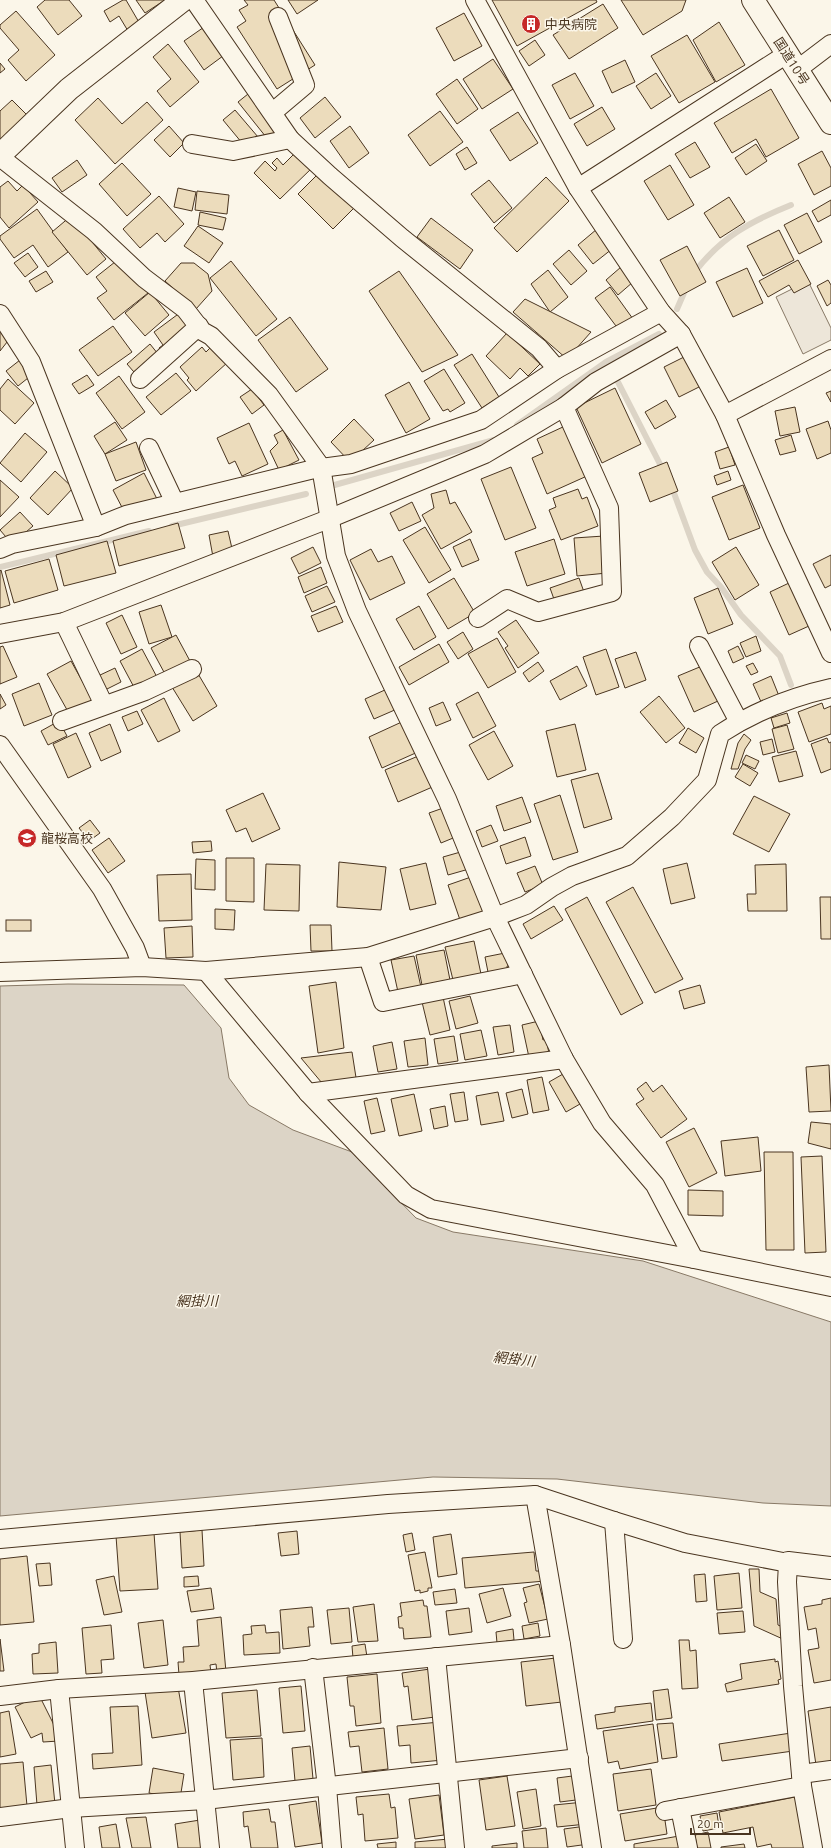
<svg xmlns="http://www.w3.org/2000/svg" width="831" height="1848" font-family="Ubuntu,'Noto Sans JP',sans-serif">
	<rect width="100%" height="100%" fill="#fbf6e9"/>
	<path fill="#ede6d9" stroke="#887966" d="M808,281L831,328V340L803,354L776,297Z"/>
	<path fill="#dcd4c6" stroke="#887966" d="M68,984L184,985L221,1028L229,1078L249,1105L293,1130L352,1152L416,1218L453,1232L643,1261L831,1322V1506L763,1503L557,1479L433,1477L0,1516V986Z"/>
	<g fill="none" stroke-linecap="round" stroke-linejoin="round">
		<g stroke="#dcd4c6" stroke-width="6">
			<path d="M694,273C721,237 751,221 791,205"/>
			<path d="M677,309L687,286"/>
			<path d="M618,382L664,472"/>
			<path d="M517,425L606,362L659,334"/>
			<path d="M671,485L695,550L707,572L721,587L741,615L780,656L791,685"/>
			<path d="M331,486L494,440"/>
			<path d="M172,526L306,494"/>
			<path d="M0,567L149,531"/>
		</g>
	</g>
	<g fill="#ecdcbc" stroke="#4a3520">
		<path d="M45,0H69L82,16L58,35L37,7Z"/>
		<path d="M123,0H126L140,24L128,31L119,16L110,22L104,11Z"/>
		<path d="M136,0H165L145,13Z"/>
		<path d="M244,0H274L315,65L277,89L237,27L246,21L239,10L248,5Z"/>
		<path d="M288,0H318L297,14Z"/>
		<path d="M492,0H596L597,2L517,46Z"/>
		<path d="M621,0H686L682,11L643,35Z"/>
		<path d="M603,4L618,28L569,59L553,35Z"/>
		<path d="M16,11L55,55L26,81L8,60L19,50L0,28V25Z"/>
		<path d="M464,13L482,46L454,61L436,28Z"/>
		<path d="M719,22L745,65L716,82L693,40Z"/>
		<path d="M207,25L227,53L204,70L184,41Z"/>
		<path d="M687,35L715,82L679,103L651,56Z"/>
		<path d="M535,40L545,55L529,66L519,51Z"/>
		<path d="M168,44L199,82L170,107L157,91L171,79L153,57Z"/>
		<path d="M493,59L513,89L482,109L463,79Z"/>
		<path d="M625,60L635,82L612,93L602,71Z"/>
		<path d="M0,63L5,69L0,73Z"/>
		<path d="M575,73L594,106L570,119L552,85Z"/>
		<path d="M656,73L671,96L651,109L636,86Z"/>
		<path d="M457,79L478,109L457,124L436,94Z"/>
		<path d="M771,89L799,138L766,157L756,139L732,153L714,123Z"/>
		<path d="M253,90L289,135L274,147L238,102Z"/>
		<path d="M325,97L341,117L315,138L300,118Z"/>
		<path d="M98,98L122,124L147,102L163,120L115,164L75,120Z"/>
		<path d="M12,100L27,115L0,141V111Z"/>
		<path d="M602,107L615,129L587,146L574,124Z"/>
		<path d="M235,110L264,144L252,155L223,120Z"/>
		<path d="M440,111L463,142L430,166L408,135Z"/>
		<path d="M518,112L538,143L510,161L490,130Z"/>
		<path d="M169,126L184,143L170,157L154,140Z"/>
		<path d="M350,126L369,153L349,168L330,141Z"/>
		<path d="M695,142L710,167L690,178L675,154Z"/>
		<path d="M756,144L767,161L746,175L735,158Z"/>
		<path d="M467,147L477,163L465,170L456,154Z"/>
		<path d="M297,151L313,167L280,199L254,173L265,161L275,171L277,168L272,163L277,158L283,165Z"/>
		<path d="M822,151L831,168V186L814,195L798,164Z"/>
		<path d="M77,160L87,175L62,192L52,178Z"/>
		<path d="M122,163L151,194L127,216L99,184Z"/>
		<path d="M328,164L363,199L333,229L298,194Z"/>
		<path d="M670,165L694,205L668,220L644,181Z"/>
		<path d="M546,177L569,201L517,252L494,228Z"/>
		<path d="M489,180L512,208L494,223L471,194Z"/>
		<path d="M8,181L17,191L23,185L38,202L9,228L0,217V187Z"/>
		<path d="M178,188L196,192L192,211L174,207Z"/>
		<path d="M197,191L229,195L227,214L195,210Z"/>
		<path d="M159,196L184,224L165,242L157,233L140,248L123,229Z"/>
		<path d="M729,197L745,222L720,238L704,213Z"/>
		<path d="M831,200V215L818,222L812,211Z"/>
		<path d="M37,209L68,252L48,267L33,245L14,258L0,239V236Z"/>
		<path d="M200,212L226,218L223,230L198,225Z"/>
		<path d="M807,213L822,242L799,254L784,225Z"/>
		<path d="M71,216L106,259L87,275L52,232Z"/>
		<path d="M431,218L473,250L460,269L417,237Z"/>
		<path d="M198,226L223,243L209,263L184,246Z"/>
		<path d="M597,229L612,249L593,264L578,245Z"/>
		<path d="M779,230L794,260L763,276L747,246Z"/>
		<path d="M687,246L706,282L680,296L660,260Z"/>
		<path d="M569,250L587,271L571,285L553,264Z"/>
		<path d="M28,253L38,267L25,277L14,263Z"/>
		<path d="M120,258L148,293L114,320L97,298L107,291L96,277Z"/>
		<path d="M798,260L811,284L794,293L789,285L768,297L759,281Z"/>
		<path d="M231,261L277,319L256,336L210,278Z"/>
		<path d="M181,263H194L208,274L212,291L196,309L165,281Z"/>
		<path d="M621,267L633,282L618,295L606,280Z"/>
		<path d="M747,268L763,303L733,317L716,282Z"/>
		<path d="M548,270L568,297L550,312L531,284Z"/>
		<path d="M46,271L53,282L36,292L29,281Z"/>
		<path d="M399,271L458,355L422,372L369,291Z"/>
		<path d="M828,280L831,285V303L827,306L817,286Z"/>
		<path d="M610,287L633,319L619,330L595,298Z"/>
		<path d="M150,292L169,315L145,336L125,313Z"/>
		<path d="M525,299L591,332L567,359L513,312Z"/>
		<path d="M185,309L202,331L166,358L159,348L163,345L154,332Z"/>
		<path d="M290,317L328,369L296,392L258,340Z"/>
		<path d="M113,326L132,352L98,376L79,350Z"/>
		<path d="M0,329L11,337L0,351Z"/>
		<path d="M507,333L540,364L528,376L520,368L510,379L486,356Z"/>
		<path d="M150,344L162,359L140,379L127,364Z"/>
		<path d="M213,345L228,362L196,391L187,380L189,378L180,367L202,347L206,352Z"/>
		<path d="M696,351L711,381L679,397L664,367Z"/>
		<path d="M472,354L499,397L482,408L454,365Z"/>
		<path d="M20,360L33,374L18,386L6,371Z"/>
		<path d="M444,369L465,403L450,412L448,409L443,411L424,381Z"/>
		<path d="M176,373L191,391L161,415L146,397Z"/>
		<path d="M87,375L94,385L79,394L72,384Z"/>
		<path d="M119,376L145,412L122,429L96,393Z"/>
		<path d="M8,379L34,403L15,424L0,410V389Z"/>
		<path d="M409,382L430,419L406,433L385,395Z"/>
		<path d="M615,388L641,444L602,463L576,407Z"/>
		<path d="M252,389L264,405L252,414L240,397Z"/>
		<path d="M831,391V402L826,393Z"/>
		<path d="M666,400L676,417L655,429L645,412Z"/>
		<path d="M795,407L800,432L780,436L775,411Z"/>
		<path d="M354,419L374,440L350,462L331,442Z"/>
		<path d="M828,421L831,430V453L817,459L806,429Z"/>
		<path d="M115,422L127,440L105,454L94,436Z"/>
		<path d="M249,423L268,464L242,476L235,461L229,464L217,438Z"/>
		<path d="M565,426L587,476L547,494L532,458L543,453L537,439Z"/>
		<path d="M283,430L299,460L279,470L270,451L278,443L274,435Z"/>
		<path d="M25,433L47,452L21,482L0,463Z"/>
		<path d="M791,435L796,451L780,455L775,440Z"/>
		<path d="M136,442L146,470L116,481L105,454Z"/>
		<path d="M729,447L735,465L720,469L715,452Z"/>
		<path d="M667,462L678,491L650,502L639,473Z"/>
		<path d="M511,467L536,528L505,540L481,479Z"/>
		<path d="M55,471L73,488L48,515L30,498Z"/>
		<path d="M728,471L731,480L717,485L714,476Z"/>
		<path d="M144,473L157,499L126,515L113,490Z"/>
		<path d="M0,480L19,497L0,517Z"/>
		<path d="M743,485L760,528L729,540L712,497Z"/>
		<path d="M578,489L582,499L587,497L598,526L561,540L549,510L556,507L553,498Z"/>
		<path d="M446,490L450,504L455,502L472,532L441,549L422,515L434,508L431,494Z"/>
		<path d="M412,502L421,521L399,531L390,513Z"/>
		<path d="M20,512L33,526L12,544L0,530Z"/>
		<path d="M178,523L185,548L119,566L113,541Z"/>
		<path d="M425,527L451,570L429,583L403,540Z"/>
		<path d="M228,531L233,553L213,557L209,535Z"/>
		<path d="M604,536L607,573L577,576L574,538Z"/>
		<path d="M470,539L479,560L462,567L453,547Z"/>
		<path d="M554,539L565,574L527,586L515,552Z"/>
		<path d="M107,541L116,573L64,586L56,555Z"/>
		<path d="M313,547L321,563L299,574L291,558Z"/>
		<path d="M736,547L759,585L735,600L712,562Z"/>
		<path d="M371,549L378,562L392,556L405,583L370,600L350,560Z"/>
		<path d="M831,555V585L825,588L813,564Z"/>
		<path d="M49,559L58,590L14,603L5,571Z"/>
		<path d="M321,567L327,583L304,593L298,577Z"/>
		<path d="M1,570L10,605L0,608V571Z"/>
		<path d="M454,578L475,613L448,629L427,594Z"/>
		<path d="M579,578L584,592L555,602L550,588Z"/>
		<path d="M789,583L809,626L789,635L770,592Z"/>
		<path d="M327,586L335,602L312,612L305,596Z"/>
		<path d="M718,588L733,624L708,634L694,598Z"/>
		<path d="M161,605L172,637L149,644L139,612Z"/>
		<path d="M336,606L343,622L318,632L311,616Z"/>
		<path d="M419,606L436,637L414,650L396,619Z"/>
		<path d="M122,615L137,647L121,654L106,623Z"/>
		<path d="M516,620L539,653L518,668L505,648L508,646L498,632Z"/>
		<path d="M463,632L473,649L458,659L447,642Z"/>
		<path d="M176,635L190,661L165,674L151,648Z"/>
		<path d="M756,636L761,651L746,657L740,643Z"/>
		<path d="M497,638L516,672L488,688L468,654Z"/>
		<path d="M439,644L449,662L409,685L399,667Z"/>
		<path d="M3,646L17,677L0,684V647Z"/>
		<path d="M738,646L744,658L733,663L728,651Z"/>
		<path d="M142,649L158,679L136,691L120,661Z"/>
		<path d="M606,649L619,687L596,695L583,657Z"/>
		<path d="M636,652L646,680L625,688L615,659Z"/>
		<path d="M71,661L95,704L71,717L47,674Z"/>
		<path d="M538,662L544,671L529,682L523,673Z"/>
		<path d="M753,663L758,672L751,675L746,666Z"/>
		<path d="M577,666L587,686L560,700L550,681Z"/>
		<path d="M702,666L718,701L694,712L678,676Z"/>
		<path d="M115,668L121,682L105,690L98,676Z"/>
		<path d="M197,672L217,706L193,721L172,687Z"/>
		<path d="M771,676L779,696L762,704L753,684Z"/>
		<path d="M39,683L52,715L24,726L12,694Z"/>
		<path d="M387,689L397,709L374,719L365,699Z"/>
		<path d="M478,692L496,726L473,738L456,704Z"/>
		<path d="M0,694L6,705L0,709Z"/>
		<path d="M659,696L685,728L666,743L640,712Z"/>
		<path d="M164,698L180,731L158,742L141,710Z"/>
		<path d="M443,702L451,720L436,726L429,708Z"/>
		<path d="M822,703L824,709L831,706V734L809,742L798,712Z"/>
		<path d="M137,711L143,724L128,731L122,717Z"/>
		<path d="M787,713L790,723L774,728L771,718Z"/>
		<path d="M406,720L420,751L382,768L369,737Z"/>
		<path d="M59,721L67,736L48,745L41,731Z"/>
		<path d="M110,724L121,752L101,761L89,733Z"/>
		<path d="M575,724L586,770L557,777L546,731Z"/>
		<path d="M787,725L794,749L778,753L772,729Z"/>
		<path d="M688,728L704,738L696,753L679,743Z"/>
		<path d="M494,731L513,766L488,780L469,745Z"/>
		<path d="M76,733L91,767L68,778L53,744Z"/>
		<path d="M744,734L751,740L745,749L738,769H731L738,743Z"/>
		<path d="M827,738L829,743L831,742V769L821,773L811,744Z"/>
		<path d="M772,739L775,752L763,755L760,742Z"/>
		<path d="M796,751L803,776L779,782L772,757Z"/>
		<path d="M423,754L437,785L398,802L385,770Z"/>
		<path d="M746,755L759,761L755,769L742,763Z"/>
		<path d="M743,764L758,773L750,786L735,777Z"/>
		<path d="M598,773L612,819L584,828L571,780Z"/>
		<path d="M263,793L280,829L252,842L246,828L236,832L226,810Z"/>
		<path d="M560,795L578,852L553,860L534,804Z"/>
		<path d="M754,796L790,814L769,852L733,834Z"/>
		<path d="M522,797L531,822L504,831L496,806Z"/>
		<path d="M446,807L458,836L441,843L429,813Z"/>
		<path d="M90,820L100,833L89,841L79,828Z"/>
		<path d="M491,825L498,841L482,847L476,831Z"/>
		<path d="M525,837L531,856L506,864L500,846Z"/>
		<path d="M109,838L125,861L108,873L92,850Z"/>
		<path d="M211,841L212,851L193,853L192,842Z"/>
		<path d="M464,851L469,869L448,875L443,857Z"/>
		<path d="M226,858H254V902L226,901Z"/>
		<path d="M196,859L215,860V890L195,889Z"/>
		<path d="M339,862L386,867L381,910L337,907Z"/>
		<path d="M426,863L436,904L410,910L400,869Z"/>
		<path d="M687,863L695,898L671,904L663,869Z"/>
		<path d="M266,864L300,865L299,911L264,910Z"/>
		<path d="M786,864L787,911H748L747,894H756L755,865Z"/>
		<path d="M535,866L543,885L525,892L517,873Z"/>
		<path d="M191,874L192,920L159,921L157,875Z"/>
		<path d="M471,877L483,912L460,920L448,885Z"/>
		<path d="M633,887L683,979L655,993L606,902Z"/>
		<path d="M587,897L643,1003L621,1015L565,909Z"/>
		<path d="M820,897H831V939H821Z"/>
		<path d="M554,906L563,920L531,939L523,924Z"/>
		<path d="M215,909L235,910L234,930L215,929Z"/>
		<rect x="6" y="920" width="25" height="11"/>
		<path d="M310,925H331L332,951H311Z"/>
		<path d="M192,926L193,957L166,958L164,928Z"/>
		<path d="M474,941L481,974L453,980L445,947Z"/>
		<path d="M444,950L450,980L422,985L416,955Z"/>
		<path d="M510,952L512,965L507,966L508,972L489,977L485,957Z"/>
		<path d="M414,956L421,987L398,992L391,960Z"/>
		<path d="M336,982L344,1048L318,1053L309,986Z"/>
		<path d="M700,985L705,1003L684,1009L679,991Z"/>
		<path d="M470,996L478,1023L456,1029L449,1001Z"/>
		<path d="M443,997L450,1030L430,1035L422,1002Z"/>
		<path d="M539,1021L543,1040L546,1039L550,1058L530,1062L522,1025Z"/>
		<path d="M510,1025L514,1052L498,1055L493,1027Z"/>
		<path d="M481,1030L487,1056L465,1060L460,1034Z"/>
		<path d="M454,1036L458,1061L438,1064L434,1039Z"/>
		<path d="M425,1038L428,1065L408,1067L404,1041Z"/>
		<path d="M392,1042L397,1069L378,1072L373,1046Z"/>
		<path d="M352,1052L357,1084L327,1089L301,1058Z"/>
		<path d="M829,1065L831,1111L809,1112L806,1067Z"/>
		<path d="M563,1074L580,1104L566,1112L549,1082Z"/>
		<path d="M542,1077L549,1110L533,1113L527,1080Z"/>
		<path d="M646,1082L653,1092L662,1085L687,1119L661,1138L636,1104L644,1099L637,1089Z"/>
		<path d="M522,1089L528,1114L512,1118L506,1093Z"/>
		<path d="M464,1092L468,1120L455,1122L450,1094Z"/>
		<path d="M498,1092L504,1121L481,1125L476,1096Z"/>
		<path d="M414,1094L422,1131L399,1136L391,1099Z"/>
		<path d="M377,1098L385,1131L371,1134L364,1101Z"/>
		<path d="M445,1106L448,1126L434,1129L430,1109Z"/>
		<path d="M811,1122L831,1124V1149L808,1143Z"/>
		<path d="M694,1128L717,1173L689,1187L666,1142Z"/>
		<path d="M758,1137L761,1171L725,1176L721,1141Z"/>
		<path d="M764,1152H793L794,1250H766Z"/>
		<path d="M822,1156L826,1252L805,1253L801,1157Z"/>
		<path d="M688,1190L723,1191V1216L688,1215Z"/>
		<path d="M202,1530L204,1566L182,1568L180,1532Z"/>
		<path d="M297,1531L299,1554L281,1556L278,1533Z"/>
		<path d="M154,1533L158,1589L120,1591L116,1536Z"/>
		<path d="M412,1533L415,1550L406,1552L403,1535Z"/>
		<path d="M451,1534L457,1574L438,1577L433,1537Z"/>
		<path d="M425,1552L432,1588H428V1591L420,1593V1590L415,1591L408,1555Z"/>
		<path d="M534,1552L536,1571H544L545,1581L465,1588L462,1558Z"/>
		<path d="M27,1556L34,1622L0,1625V1559Z"/>
		<path d="M50,1563L52,1585L39,1586L36,1564Z"/>
		<path d="M749,1569H759L760,1592L776,1599L778,1625L785,1628V1640L754,1626Z"/>
		<path d="M739,1573L742,1608L717,1610L714,1576Z"/>
		<path d="M705,1574L707,1601L696,1602L694,1575Z"/>
		<path d="M114,1576L122,1612L104,1615L96,1580Z"/>
		<path d="M198,1576L199,1586L184,1587V1577Z"/>
		<path d="M539,1584L548,1619L529,1623L524,1603L527,1602L523,1588Z"/>
		<path d="M211,1588L214,1609L191,1612L187,1591Z"/>
		<path d="M503,1588L511,1616L487,1623L479,1594Z"/>
		<path d="M455,1589L457,1603L435,1605L433,1592Z"/>
		<path d="M831,1598V1680L814,1683L808,1650L819,1648L816,1628L808,1630L804,1607L822,1604V1600Z"/>
		<path d="M423,1600L424,1606H427L431,1637L404,1639L403,1628H399L398,1617L402,1616L400,1603Z"/>
		<path d="M374,1604L378,1641L358,1642L353,1607Z"/>
		<path d="M312,1607L314,1627H308L310,1646L283,1649L280,1610Z"/>
		<path d="M349,1608L352,1642L331,1644L327,1610Z"/>
		<path d="M469,1608L472,1632L449,1635L446,1611Z"/>
		<path d="M743,1611L745,1632L719,1634L717,1613Z"/>
		<path d="M221,1617L226,1672L217,1673L216,1664L210,1665L211,1673L179,1675L178,1662H184L183,1647L199,1646L197,1620Z"/>
		<path d="M163,1620L168,1665L144,1668L138,1623Z"/>
		<path d="M538,1623L540,1636L524,1639L522,1626Z"/>
		<path d="M111,1625L114,1659L101,1660L102,1673L86,1674L82,1628Z"/>
		<path d="M265,1625L266,1633L279,1632L280,1653L244,1655L243,1635L252,1634L251,1626Z"/>
		<path d="M513,1629L514,1640L497,1643L496,1632Z"/>
		<path d="M0,1639L4,1671H0Z"/>
		<path d="M679,1640H689L690,1651L696,1650L698,1688L682,1689Z"/>
		<path d="M56,1642L58,1673L33,1674L32,1654L39,1653V1644Z"/>
		<path d="M365,1644L367,1657L353,1658L352,1646Z"/>
		<path d="M556,1658L562,1702L526,1706L521,1662Z"/>
		<path d="M775,1659V1662L778,1661L781,1679L778,1680L779,1684L727,1692L725,1684L742,1679L740,1664Z"/>
		<path d="M430,1669L435,1717L412,1720L408,1686L404,1687L402,1673Z"/>
		<path d="M377,1674L381,1723L356,1726L354,1706H350L347,1677Z"/>
		<path d="M301,1686L305,1731L283,1733L279,1688Z"/>
		<path d="M178,1687L186,1733L152,1738L145,1692Z"/>
		<path d="M668,1689L672,1718L656,1720L653,1691Z"/>
		<path d="M257,1690L261,1736L226,1738L222,1693Z"/>
		<path d="M39,1695L54,1725L59,1741L43,1742L42,1733L31,1738L15,1707Z"/>
		<path d="M651,1703L653,1721L597,1729L595,1715L615,1712V1707Z"/>
		<path d="M138,1706L142,1765L93,1769L92,1754L113,1753L110,1707Z"/>
		<path d="M831,1707V1763L816,1765L808,1711Z"/>
		<path d="M9,1711L16,1754L0,1757V1713Z"/>
		<path d="M440,1722L443,1760L411,1763L410,1745L399,1746L397,1726Z"/>
		<path d="M673,1723L677,1757L662,1759L657,1724Z"/>
		<path d="M653,1724L658,1762L620,1769L618,1761L608,1763L603,1731Z"/>
		<path d="M384,1728L388,1769L362,1772L359,1746L350,1747L348,1732Z"/>
		<path d="M791,1733L793,1751L722,1761L719,1744Z"/>
		<path d="M262,1738L264,1777L233,1780L230,1740Z"/>
		<path d="M310,1746L313,1779L295,1781L292,1748Z"/>
		<path d="M23,1762L27,1806L0,1809V1764Z"/>
		<path d="M51,1765L55,1804L37,1805L34,1767Z"/>
		<path d="M153,1768L184,1774L180,1799L149,1793Z"/>
		<path d="M651,1769L656,1805L618,1811L613,1774Z"/>
		<path d="M580,1775L584,1799L560,1802L557,1778Z"/>
		<path d="M507,1776L515,1826L486,1830L479,1780Z"/>
		<path d="M536,1789L541,1826L523,1829L517,1792Z"/>
		<path d="M389,1794L391,1808L395,1807L398,1838L365,1841L363,1814L358,1815L356,1797Z"/>
		<path d="M439,1795L444,1835L415,1839L409,1799Z"/>
		<path d="M800,1796L811,1848H772L771,1844L757,1847L753,1827L723,1833L719,1812Z"/>
		<path d="M316,1801L322,1843L295,1847L289,1805Z"/>
		<path d="M584,1802L587,1824L557,1827L554,1805Z"/>
		<path d="M663,1807L667,1834L625,1841L620,1814Z"/>
		<path d="M269,1809L271,1822H275L278,1848H251L248,1826L244,1827L243,1812Z"/>
		<path d="M717,1813L719,1828L703,1831L700,1816Z"/>
		<path d="M146,1817L151,1848H132L126,1818Z"/>
		<path d="M200,1820L204,1848H178L175,1824Z"/>
		<path d="M116,1824L120,1848H102L99,1827Z"/>
		<path d="M586,1826L589,1844L567,1847L564,1829Z"/>
		<path d="M546,1828L548,1848H524L522,1831Z"/>
		<path d="M708,1832L711,1848H697L695,1835Z"/>
		<path d="M679,1836L681,1848H634V1844Z"/>
		<path d="M449,1839L450,1848H415V1842Z"/>
		<path d="M396,1842V1848H378L377,1844Z"/>
		<path d="M517,1843V1848H492V1846Z"/>
		<path d="M744,1844L745,1848H721V1847Z"/>
	</g>
	<g fill="none" stroke-linecap="round" stroke-linejoin="round">
		<g stroke="#4a3520" stroke-width="20">
			<g id="street">
				<path d="M194,0L290,139L330,176L402,238L539,348L557,369"/>
				<path d="M475,0L578,188L661,312L681,334L725,415L776,535L831,653"/>
				<path d="M798,69L831,44"/>
				<path d="M273,112L305,85L278,17"/>
				<path d="M192,144L233,151L290,139"/>
				<path d="M0,157L94,231L144,278L185,309L202,331L211,336L269,395L321,467L336,556L357,611L447,799L495,917L564,1059L602,1123L655,1185L694,1259"/>
				<path d="M578,188L787,54"/>
				<path d="M0,314L31,362L96,527"/>
				<path d="M140,379L199,326"/>
				<path d="M725,415L831,359"/>
				<path d="M149,448L175,503"/>
				<path d="M0,549L12,544L96,527L126,515L314,469L351,464L481,420L557,369L661,312"/>
				<path d="M478,618L507,599L538,612L612,592L609,508L564,407"/>
				<path d="M64,622L104,705"/>
				<path d="M0,634L64,622L326,520L485,454L564,407L596,382L681,334"/>
				<path d="M699,646L739,722"/>
				<path d="M62,721L145,691L192,669"/>
				<path d="M0,745L102,889L135,948L142,967"/>
				<path d="M368,957L383,1002L523,974"/>
				<path d="M206,971L308,1093L406,1195L431,1209L694,1259L831,1287"/>
				<path d="M0,972L142,967L206,971L368,957L495,917L526,905L552,887L572,876L627,856L672,817L707,780L720,734C755,711 791,697 831,688"/>
				<path d="M308,1093L564,1059"/>
				<path d="M535,1495L561,1645L592,1848"/>
				<path d="M614,1521L623,1639"/>
				<path d="M0,1539L388,1504L535,1495L614,1521L685,1543L788,1563L787,1582L793,1686L802,1786L813,1848"/>
				<path d="M436,1657L455,1848"/>
				<path d="M313,1668L327,1787L332,1848"/>
				<path d="M193,1681L210,1848"/>
				<path d="M59,1689L75,1848"/>
				<path d="M0,1696L59,1689L193,1681L561,1645"/>
				<path d="M801,1774L831,1770"/>
				<path d="M680,1808L688,1848"/>
				<path d="M665,1811L802,1786"/>
				<path d="M0,1817L71,1808L205,1800L579,1758"/>
			</g>
		</g>
		<g stroke="#4a3520" stroke-width="24">
			<g id="secondary">
				<path d="M0,155L69,89L183,0"/>
				<path d="M788,1563L831,1568"/>
			</g>
		</g>
		<g stroke="#4a3520" stroke-width="24">
			<path id="highway" d="M753,0L831,123"/>
		</g>
		<use href="#street" stroke="#fbf6e9" stroke-width="18"/>
		<use href="#secondary" stroke="#fbf6e9" stroke-width="22"/>
		<use href="#highway" stroke="#fbf6e9" stroke-width="22"/>
	</g>
	<defs>
		<g id="building-disc" transform="scale(1)"><circle r="9.5" fill="#c62828" stroke="#fbf6e9"/><path d="M-4-6H4V6H1V3H-1V6H-4ZM-2.5-4.3h1.7v1.8h-1.7ZM.8-4.3h1.7v1.8H.8ZM-2.5-1h1.7V.8h-1.7ZM.8-1h1.7V.8H.8Z" fill="#fff"/></g>
		<g id="school-disc" transform="scale(1)"><circle r="9.5" fill="#c62828" stroke="#fbf6e9"/><path d="M0-5L7-2L0 1L-7-2ZM-4 1L0 2.5L4 1V4Q0 6-4 4Z" fill="#fff"/></g>
	</defs>
	<g fill-rule="evenodd">
		<use href="#building-disc" x="531" y="24"/>
		<use href="#school-disc" x="27" y="838"/>
	</g>
	<g text-anchor="middle" stroke-width="3" stroke-linejoin="round" paint-order="stroke">
		<g font-size="13" fill="#4a3520" stroke="#fbf6e9" text-anchor="start">
			<text x="545" y="29">中央病院</text>
			<text x="41" y="843">龍桜高校</text>
		</g>
		<g font-size="13" fill="#4a3520" stroke="#fbf6e9">
			<text transform="translate(792 61) rotate(57)" y="5">国道10号</text>
		</g>
		<g font-size="14" font-style="italic" fill="#4a3520" stroke="#fbf6e9">
			<text x="197" y="1306">網掛川</text>
			<text transform="translate(514 1359) rotate(7)" y="5">網掛川</text>
		</g>
	</g>
	<path d="M691 1828v6h59v-6" fill="none" stroke="#4a3520" stroke-width="2"/>
	<text x="697" y="1828" font-size="12" fill="#4a3520" stroke="#fbf6e9" stroke-width="3" paint-order="stroke">20 m</text>
</svg>
